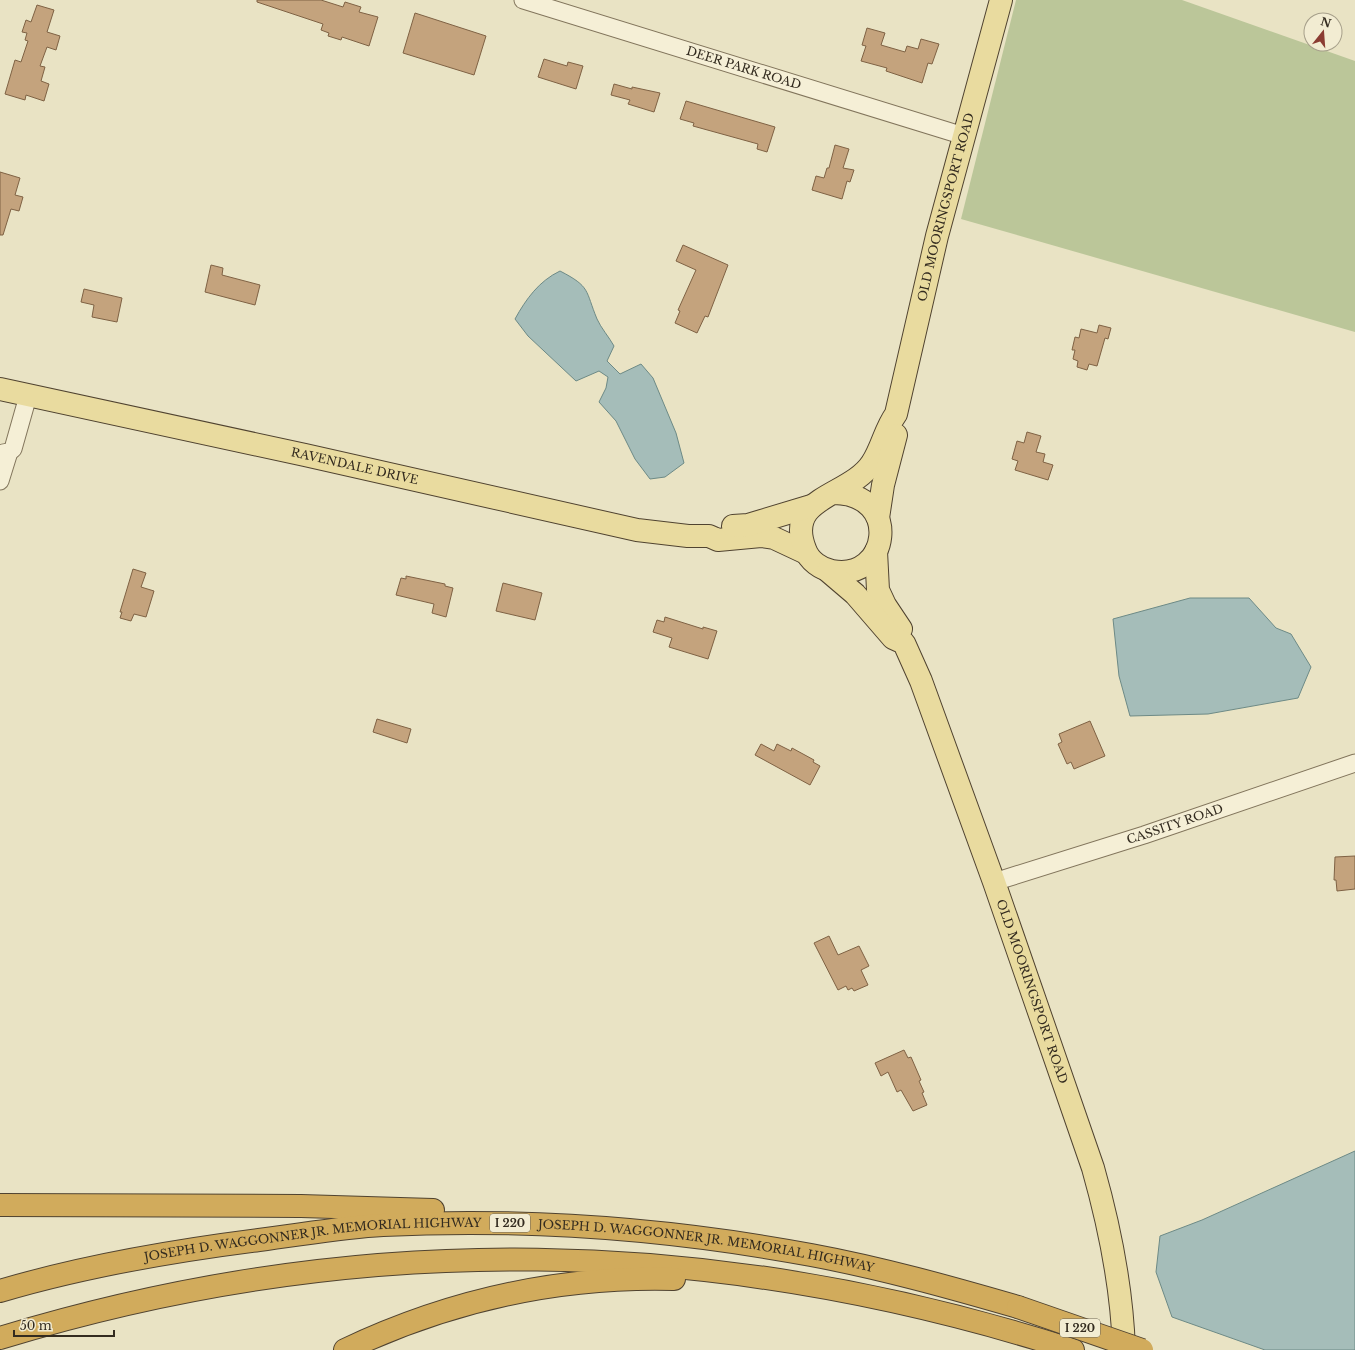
<svg xmlns="http://www.w3.org/2000/svg" width="1355" height="1350" font-family="'Libre Baskerville',serif">
	<rect width="100%" height="100%" fill="#e9e3c4"/>
	<path fill="#bbc699" d="M1016,0H1182L1355,61V332L961,219Z"/>
	<g fill="#a5bdb9" stroke="#6d8a86">
		<path d="M560,271C591,287 585,290 597,319C601,328 609,337 614,346L607,361L620,374L641,364L653,378L676,433L684,463L665,477L650,479L635,459L616,421L599,402L606,388L608,377L599,371L576,381L528,336L515,319C526,299 539,281 560,271Z"/>
		<path d="M1190,598H1249L1276,628L1291,634L1311,667L1298,698L1208,714L1130,716L1119,676L1113,619Z"/>
		<path d="M1355,1151V1350H1265L1172,1317L1156,1272L1160,1236L1202,1220Z"/>
	</g>
	<g fill="#c4a37d" stroke="#7f6244">
		<path d="M257,0H321L343,7L345,2L361,7L359,12L378,17L369,46L342,37L341,40L328,36L329,33L321,30L323,24L257,2Z"/>
		<path d="M37,5L54,10L47,32L60,36L56,50L47,47L40,66L45,67L41,81L49,84L44,101L26,95L25,100L5,94L15,60L21,62L28,41L25,40L27,33L22,32L26,20L31,22Z"/>
		<path d="M415,13L486,36L474,75L403,53Z"/>
		<path d="M867,28L885,33L881,45L905,52L907,46L918,49L921,39L939,44L932,64L928,63L922,83L886,71L887,68L861,61L866,46L862,45Z"/>
		<path d="M544,59L567,66L568,62L583,66L576,89L538,77Z"/>
		<path d="M614,84L632,89V87L660,93L654,112L628,104L630,100L611,95Z"/>
		<path d="M686,101L775,127L767,152L757,149L758,144L693,126L694,123L680,119Z"/>
		<path d="M835,145L849,149L843,168L854,170L850,182L847,181L842,199L812,190L816,176L824,178L827,168H829Z"/>
		<path d="M0,172L20,178L15,195L23,197L19,211L11,209L3,235H0Z"/>
		<path d="M683,245L728,265L708,317L705,316L697,333L675,323L680,311L678,310L696,270L676,261Z"/>
		<path d="M211,265L223,268L222,275L260,285L255,305L205,292Z"/>
		<path d="M84,289L122,298L117,322L92,317L94,305L81,302Z"/>
		<path d="M1099,325L1111,328L1108,339L1105,338L1097,366L1089,364L1087,370L1077,367L1078,361L1073,359L1075,350H1072L1075,337L1079,338L1081,329L1097,333Z"/>
		<path d="M1027,432L1041,436L1036,452L1045,454L1043,462L1053,465L1048,480L1015,470L1018,461L1012,459L1017,441L1024,443Z"/>
		<path d="M133,569L146,573L141,587L154,591L146,617L134,614L131,621L120,618L122,612H120Z"/>
		<path d="M406,576L445,584V586L453,588L446,617L432,613L434,604L396,595L401,578L406,579Z"/>
		<path d="M503,583L542,593L535,620L496,611Z"/>
		<path d="M665,617L703,629V627L717,631L708,659L669,647L672,638L653,632L657,620L664,622Z"/>
		<path d="M377,719L411,729L407,743L373,732Z"/>
		<path d="M1090,721L1105,756L1074,769L1071,762L1067,764L1058,744L1062,742L1059,734Z"/>
		<path d="M761,744L774,751L777,744L791,751L792,748L814,760L813,762L820,766L810,785L755,755Z"/>
		<path d="M1355,856V889L1337,891L1336,880H1334L1335,857Z"/>
		<path d="M829,936L838,955L859,946L869,966L861,970L868,985L854,991L852,988L848,990L846,986L838,990L814,943Z"/>
		<path d="M904,1050L908,1058L911,1057L921,1080L919,1081L924,1092L922,1093L927,1105L913,1111L901,1090L897,1092L888,1072L881,1076L875,1063Z"/>
	</g>
	<g fill="none" stroke-linecap="round" stroke-linejoin="round">
		<g stroke="#82755c" stroke-width="19">
			<g id="minor">
				<path id="s1" d="M523,0L964,136"/>
				<path d="M3,453L9,452L13,449L28,396"/>
				<path d="M0,481L9,452"/>
				<path id="s2" d="M994,882L1144,835L1355,763"/>
			</g>
		</g>
		<g stroke="#504330" stroke-width="24">
			<g id="major">
				<path id="s3" d="M0,389L305,455L637,530L688,536H709L718,540L761,536L774,538L806,553"/>
				<path id="s4" d="M834,493C903,494 889,582 832,571C821,569 809,561 805,549C784,496 850,497 872,463C882,448 885,429 896,414L937,236L1001,0"/>
				<path d="M878,518L883,485L896,435"/>
				<path d="M733,526L748,525L811,506"/>
				<path d="M876,551L878,590L885,605L901,629"/>
				<path id="s5" d="M828,571L855,594L893,638L904,643L921,681L994,882L1093,1168C1110,1228 1122,1287 1124,1350"/>
			</g>
		</g>
		<g stroke="#504330" stroke-width="24">
			<g id="highway">
				<path d="M0,1205L301,1206L433,1210"/>
				<path id="s6" d="M0,1291C84,1266 172,1251 259,1240C300,1235 342,1227 383,1225C526,1218 671,1229 811,1255C881,1268 949,1287 1018,1307"/>
				<path d="M0,1338C361,1228 714,1235 1073,1350"/>
				<path d="M345,1350C448,1301 560,1276 674,1279"/>
			</g>
		</g>
		<use href="#minor" stroke="#f5efd6" stroke-width="17"/>
		<use href="#major" stroke="#e9db9f" stroke-width="22"/>
		<use href="#highway" stroke="#d1ab5c" stroke-width="22"/>
		<g stroke="#504330" stroke-width="24" stroke-linecap="butt">
			<path id="highway-bridge" d="M1018,1307L1142,1350"/>
		</g>
		<use href="#highway-bridge" stroke="#d1ab5c" stroke-width="22"/>
	</g>
	<g text-anchor="middle" stroke-width="4" stroke-linejoin="round" paint-order="stroke">
		<g fill="#f2ecd2" stroke="#6c6555" stroke-width="1">
			<rect x="490" y="1214" width="40" height="18" rx="3"/>
			<rect x="1060" y="1319" width="40" height="18" rx="3"/>
		</g>
		<g font-size="11" font-weight="bold" fill="#332b1f">
			<text x="510" y="1227">I 220</text>
			<text x="1080" y="1332">I 220</text>
		</g>
		<g font-size="12" fill="#332b1f" stroke="#f2ecd2">
			<text dy="4" stroke="none"><textPath href="#s1" startOffset="231">DEER PARK ROAD</textPath></text>
			<text dy="4" stroke="none"><textPath href="#s4" startOffset="564">OLD MOORINGSPORT ROAD</textPath></text>
			<text dy="4" stroke="none"><textPath href="#s3" startOffset="363">RAVENDALE DRIVE</textPath></text>
			<text dy="4" stroke="none"><textPath href="#s2" startOffset="190">CASSITY ROAD</textPath></text>
			<text dy="4" stroke="none"><textPath href="#s5" startOffset="477">OLD MOORINGSPORT ROAD</textPath></text>
			<text dy="4" stroke="none"><textPath href="#s6" startOffset="318">JOSEPH D. WAGGONNER JR. MEMORIAL HIGHWAY</textPath></text>
			<text dy="4" stroke="none"><textPath href="#s6" startOffset="714">JOSEPH D. WAGGONNER JR. MEMORIAL HIGHWAY</textPath></text>
		</g>
	</g>
	<g transform="translate(1323 32) rotate(17)"><circle r="19" fill="#f2ecd2" stroke="#a69f8a"/>
	<path d="M0-3L7 15L0 10L-7 15Z" fill="#8b3c32"/>
	<text y="-6" font-size="11" font-weight="bold" text-anchor="middle" fill="#332b1f">N</text>
	</g>
	<path d="M14 1330v6h100v-6" fill="none" stroke="#332b1f" stroke-width="2"/>
	<text x="20" y="1330" font-size="12" fill="#332b1f" stroke="#f2ecd2" stroke-width="3" paint-order="stroke">50 m</text>
</svg>
